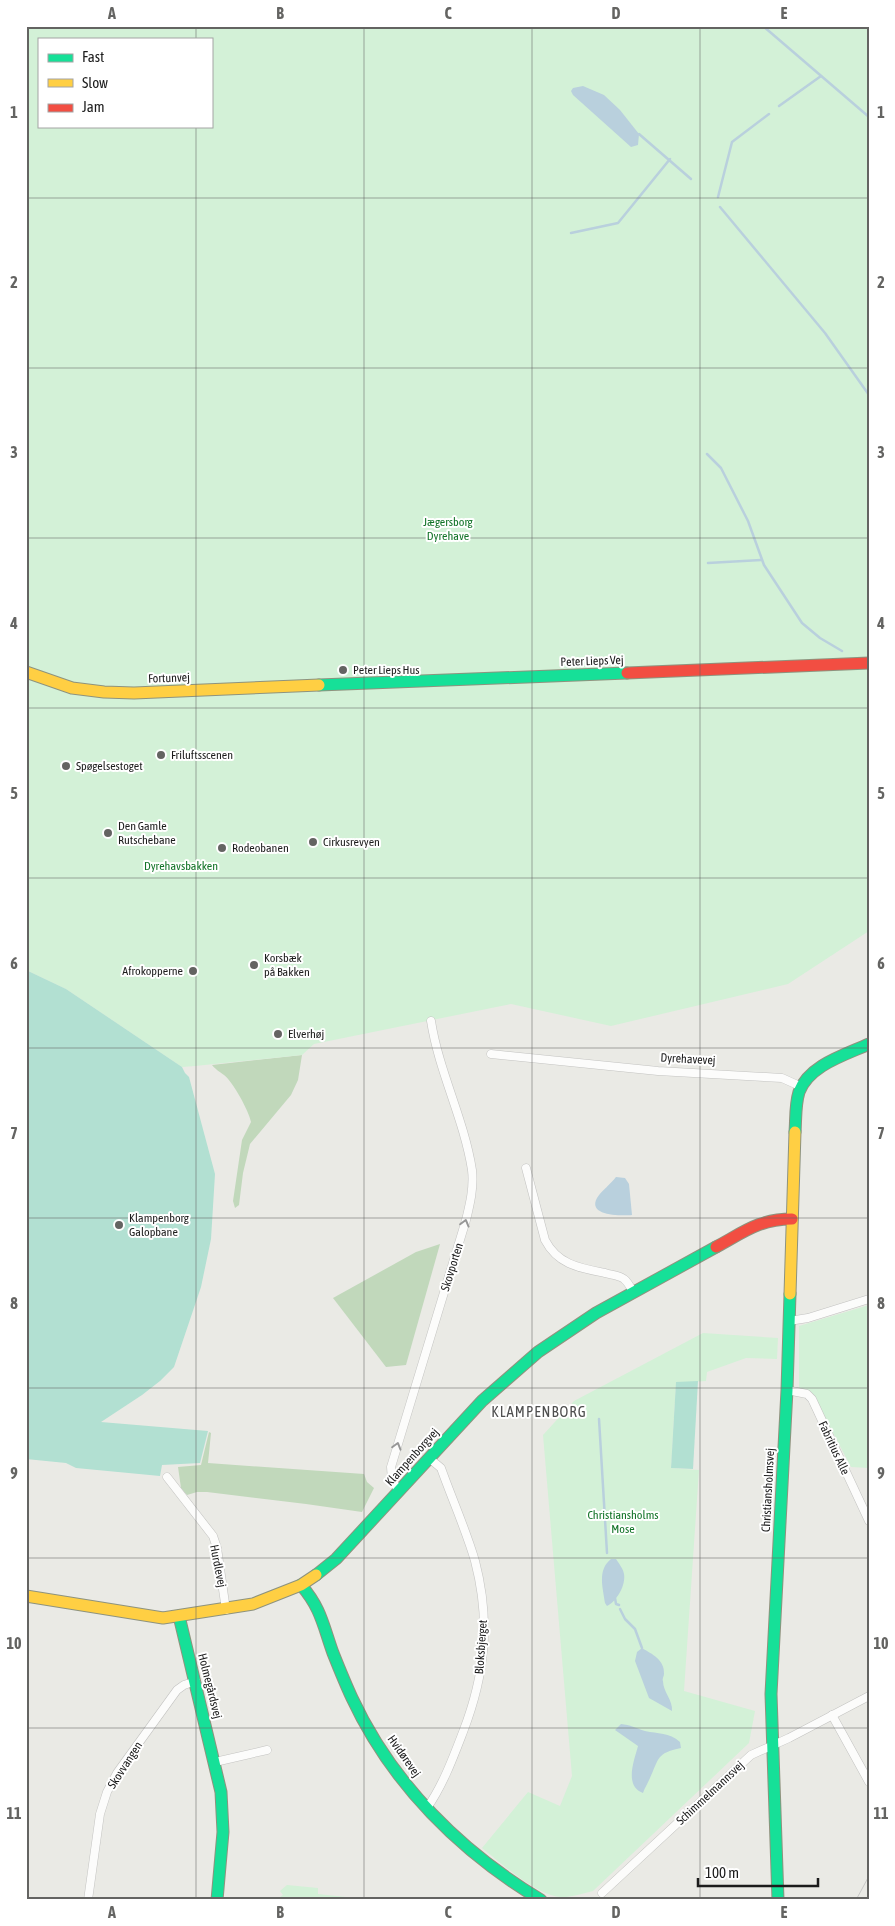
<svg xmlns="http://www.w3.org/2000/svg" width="895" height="1926" font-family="'Asap Condensed',sans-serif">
	<rect width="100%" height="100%" fill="#eaeae5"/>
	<g fill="#c1d8bb">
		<path d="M302,1055L298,1080L291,1095L250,1144L243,1173L239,1205L235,1208L233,1201L242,1140L251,1122C249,1111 233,1082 224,1075C219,1071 216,1070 212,1065Z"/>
		<path d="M440,1244L406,1365L386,1367L333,1298L416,1252Z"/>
		<path d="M209,1432L211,1433L208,1463L364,1474L367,1482L374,1488L362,1512L306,1504L207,1492H197L187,1495L181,1488L178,1467L201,1465Z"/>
	</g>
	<g fill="#d3f1d7" fill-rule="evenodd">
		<path d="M26,26H869V931L788,984L611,1026L511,1004L314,1044L302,1055L195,1066L182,1067L66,989L26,970ZM39,39H211V126H39Z"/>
		<path d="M869,1305V1468L851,1467L812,1393L799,1388V1326Z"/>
		<path d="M703,1333L778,1338L777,1359L746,1358L707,1372L706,1381L676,1383L671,1468L699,1470L684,1691L755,1711L749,1743L593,1891C584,1893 575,1896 566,1897C541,1900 501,1863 482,1848L528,1792L560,1806L572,1776L543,1435L574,1401Z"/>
		<path d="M287,1885L318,1888V1894L374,1900H276L283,1895L280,1891Z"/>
	</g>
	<g fill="#b2e0d2">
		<path d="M26,970L66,989L182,1067L185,1073L189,1077L215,1174L211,1239L201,1287L174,1367L160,1381L142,1395L101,1422L208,1431L200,1463L162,1465L160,1476L76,1468L66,1463L26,1459Z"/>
		<path d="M698,1381L693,1469L671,1468L676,1382Z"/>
	</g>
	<g fill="#b9d0dd">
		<path d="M583,86L604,95L620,110L639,134L638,145L631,147L573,95L571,91L573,88Z"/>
		<path d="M616,1177L625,1178L629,1184L632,1215C621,1216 587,1216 597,1198C602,1190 611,1184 616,1177Z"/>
		<path d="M611,1559H616C619,1564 623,1568 624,1574C626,1585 617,1601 607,1606L605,1603C603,1588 597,1570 611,1559Z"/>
		<path d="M642,1648C652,1654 665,1660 664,1674C664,1676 662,1679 663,1681C663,1692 673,1700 672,1711L649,1698L635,1661L637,1652Z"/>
		<path d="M621,1724C630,1725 636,1728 645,1731C658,1734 669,1732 680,1742L681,1748C656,1753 659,1759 650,1778C648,1783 645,1787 643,1793C624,1786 634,1761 638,1746L615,1730Z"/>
	</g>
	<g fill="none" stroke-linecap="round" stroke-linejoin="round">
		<g stroke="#b9d0dd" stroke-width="2.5">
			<path d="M763,26L869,117"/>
			<path d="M779,106L821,76"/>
			<path d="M639,134L691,179"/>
			<path d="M718,197L732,142L769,114"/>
			<path d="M720,207L825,333L869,395"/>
			<path d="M571,233L618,223L670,159"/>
			<path d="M707,454L721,468L748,521L764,565L802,623L820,638L842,651"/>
			<path d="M708,563L761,560"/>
			<path d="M599,1419L607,1553"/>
			<path d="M615,1598L616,1604L619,1605"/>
			<path d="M620,1609L625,1619L635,1629L642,1648"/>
		</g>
		<g stroke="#c3c3c1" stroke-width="9">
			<g id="street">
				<path d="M491,1054L658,1071L782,1078L802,1087"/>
				<path d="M526,1168L545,1240C558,1265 580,1268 605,1273C611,1275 619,1275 624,1279C628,1282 631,1288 633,1292"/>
				<path d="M789,1321L808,1318L869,1299"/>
				<path d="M787,1390L807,1394L812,1399L869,1521"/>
				<path d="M167,1477L213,1536L217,1548L226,1610"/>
				<path d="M399,1491L392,1480L391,1467L466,1220C470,1204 474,1187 472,1170C464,1119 439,1072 431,1021"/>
				<path d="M832,1715L869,1782"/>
				<path d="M215,1762L267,1750"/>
				<path d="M427,1808C443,1785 453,1758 463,1732C485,1675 491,1622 475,1561C466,1530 452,1499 441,1468L429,1458"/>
				<path d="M602,1893L751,1755L789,1738L869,1696"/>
				<path d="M88,1900L100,1814L107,1792L117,1773L177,1690L184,1685L196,1681"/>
			</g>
		</g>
		<g stroke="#8e937e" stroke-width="13">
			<g id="fast">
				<path d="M319,685L627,673"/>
				<path d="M795,1132C796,1119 795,1105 799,1092C809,1065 845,1055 869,1044"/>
				<path d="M316,1575L336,1559L482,1401L538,1352L596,1313L716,1247"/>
				<path d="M301,1585C321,1608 323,1625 333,1653C339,1668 345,1683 352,1698C392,1784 461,1852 541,1900"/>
				<path d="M179,1616L221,1792L223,1832L217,1900"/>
				<path d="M778,1900L771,1694L787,1390L790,1294"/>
			</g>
		</g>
		<g stroke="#8e937e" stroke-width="13">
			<g id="slow">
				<path d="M26,672L72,688L104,692L134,693L319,685"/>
				<path d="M790,1294L795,1132"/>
				<path d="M26,1596L163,1618L253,1604L301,1585L316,1575"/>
			</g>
		</g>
		<g stroke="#8e937e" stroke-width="13">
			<g id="jam">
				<path d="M627,673L869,663"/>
				<path d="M716,1247C744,1232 759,1219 792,1219"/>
			</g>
		</g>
		<use href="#street" stroke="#fcfcfb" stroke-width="8"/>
		<use href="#fast" stroke="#16e098" stroke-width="11"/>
		<use href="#slow" stroke="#ffcf43" stroke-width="11"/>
		<use href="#jam" stroke="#f24e42" stroke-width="11"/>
		<path stroke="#c9c9c8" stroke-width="1" d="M856,1900L869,1876"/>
		<path stroke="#c9c9c8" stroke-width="2.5" stroke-dasharray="10 10" stroke-linecap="butt" d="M868,1900L869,1899"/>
	</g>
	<defs><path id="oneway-chevron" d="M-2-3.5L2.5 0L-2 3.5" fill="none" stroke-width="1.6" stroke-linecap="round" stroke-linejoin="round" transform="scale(1.25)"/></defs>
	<g stroke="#979797">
		<use href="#oneway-chevron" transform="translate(465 1223) rotate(-75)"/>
		<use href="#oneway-chevron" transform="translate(397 1446) rotate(-74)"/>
	</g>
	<path fill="none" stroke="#646462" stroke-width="1" stroke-opacity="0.55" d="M196,26V39M364,26V1900M532,26V1900M700,26V1900M196,126V1900M26,198H869M26,368H869M26,538H869M26,708H869M26,878H869M26,1048H869M26,1218H869M26,1388H869M26,1558H869M26,1728H869"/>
	<g fill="#646462" stroke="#fff" stroke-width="2">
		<circle cx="343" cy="670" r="5"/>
		<circle cx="161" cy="755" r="5"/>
		<circle cx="66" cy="766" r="5"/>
		<circle cx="108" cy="833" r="5"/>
		<circle cx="313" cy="842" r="5"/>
		<circle cx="222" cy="848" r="5"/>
		<circle cx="254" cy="965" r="5"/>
		<circle cx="193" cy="971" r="5"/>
		<circle cx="278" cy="1034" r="5"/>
		<circle cx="119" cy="1225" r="5"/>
	</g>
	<g text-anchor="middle" stroke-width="4" stroke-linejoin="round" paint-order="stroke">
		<g font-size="12" fill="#117327" stroke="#fff">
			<text x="448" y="526">Jægersborg<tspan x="448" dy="14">Dyrehave</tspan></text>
			<text x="181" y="870">Dyrehavsbakken</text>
			<text x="623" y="1519">Christiansholms<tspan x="623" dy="14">Mose</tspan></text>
		</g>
		<g font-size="12" fill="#1c1c1c" stroke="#fff">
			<text transform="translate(592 661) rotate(-2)" y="4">Peter Lieps Vej</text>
			<text transform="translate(169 678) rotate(-2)" y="4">Fortunvej</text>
			<text transform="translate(688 1059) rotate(3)" y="4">Dyrehavevej</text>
			<text transform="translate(452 1267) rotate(-73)" y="4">Skovporten</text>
			<text transform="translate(834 1448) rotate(65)" y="4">Fabritius Alle</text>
			<text transform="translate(412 1457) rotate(-48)" y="4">Klampenborgvej</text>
			<text transform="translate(768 1490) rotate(-87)" y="4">Christiansholmsvej</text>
			<text transform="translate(218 1566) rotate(79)" y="4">Hurdlevej</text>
			<text transform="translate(481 1647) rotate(-86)" y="4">Bloksbjerget</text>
			<text transform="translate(210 1686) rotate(76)" y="4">Holmegårdsvej</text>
			<text transform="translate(404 1756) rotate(55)" y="4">Hvidørevej</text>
			<text transform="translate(125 1765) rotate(-57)" y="4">Skovvangen</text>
			<text transform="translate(710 1793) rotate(-43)" y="4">Schimmelmannsvej</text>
		</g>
		<g font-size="12" fill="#1c1c1c" stroke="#fff" text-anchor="start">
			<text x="353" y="674">Peter Lieps Hus</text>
			<text x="171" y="759">Friluftsscenen</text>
			<text x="76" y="770">Spøgelsestoget</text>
			<text x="118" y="830">Den Gamle<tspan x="118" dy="14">Rutschebane</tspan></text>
			<text x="323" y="846">Cirkusrevyen</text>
			<text x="232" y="852">Rodeobanen</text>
			<text x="264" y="962">Korsbæk<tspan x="264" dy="14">på Bakken</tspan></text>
			<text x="183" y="975" text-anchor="end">Afrokopperne</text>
			<text x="288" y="1038">Elverhøj</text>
			<text x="129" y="1222">Klampenborg<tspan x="129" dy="14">Galopbane</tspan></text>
		</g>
		<g font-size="15" letter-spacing="1" fill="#4f4f4f" stroke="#fff">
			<text x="539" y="1417">KLAMPENBORG</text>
		</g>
	</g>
	<rect width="895" height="1926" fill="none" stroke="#ffffff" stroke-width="55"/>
	<rect x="38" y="38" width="175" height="90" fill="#ffffff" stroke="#a4a4a4"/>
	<rect x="48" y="54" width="25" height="8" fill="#16e098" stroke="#a4a4a4"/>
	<text x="82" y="62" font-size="15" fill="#1c1c1c">Fast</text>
	<rect x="48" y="79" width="25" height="8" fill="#ffcf43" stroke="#a4a4a4"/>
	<text x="82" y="88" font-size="15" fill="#1c1c1c">Slow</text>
	<rect x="48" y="104" width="25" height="8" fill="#f24e42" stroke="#a4a4a4"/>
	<text x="82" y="112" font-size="15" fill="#1c1c1c">Jam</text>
	<path d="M698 1878v8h120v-8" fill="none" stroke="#1c1c1c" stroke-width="2.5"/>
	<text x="705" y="1878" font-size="15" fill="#1c1c1c" stroke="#ffffff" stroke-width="4" paint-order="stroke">100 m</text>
	<rect x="28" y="28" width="840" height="1870" fill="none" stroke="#646462" stroke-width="2"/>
	<g font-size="16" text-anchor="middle" font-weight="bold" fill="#646462">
		<text x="112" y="19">A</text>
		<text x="280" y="19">B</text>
		<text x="448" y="19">C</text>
		<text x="616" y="19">D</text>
		<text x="784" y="19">E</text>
		<text x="14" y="118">1</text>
		<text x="881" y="118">1</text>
		<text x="14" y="288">2</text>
		<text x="881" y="288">2</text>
		<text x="14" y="458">3</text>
		<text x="881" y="458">3</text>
		<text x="14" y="629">4</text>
		<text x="881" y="629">4</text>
		<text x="14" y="799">5</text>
		<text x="881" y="799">5</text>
		<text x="14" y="969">6</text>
		<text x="881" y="969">6</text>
		<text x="14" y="1139">7</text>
		<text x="881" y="1139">7</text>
		<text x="14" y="1309">8</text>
		<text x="881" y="1309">8</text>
		<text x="14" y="1479">9</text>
		<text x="881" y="1479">9</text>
		<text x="14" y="1649">10</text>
		<text x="881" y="1649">10</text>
		<text x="14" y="1819">11</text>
		<text x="881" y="1819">11</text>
		<text x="112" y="1918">A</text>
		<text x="280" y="1918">B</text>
		<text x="448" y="1918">C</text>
		<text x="616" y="1918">D</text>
		<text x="784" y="1918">E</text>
	</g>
</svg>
